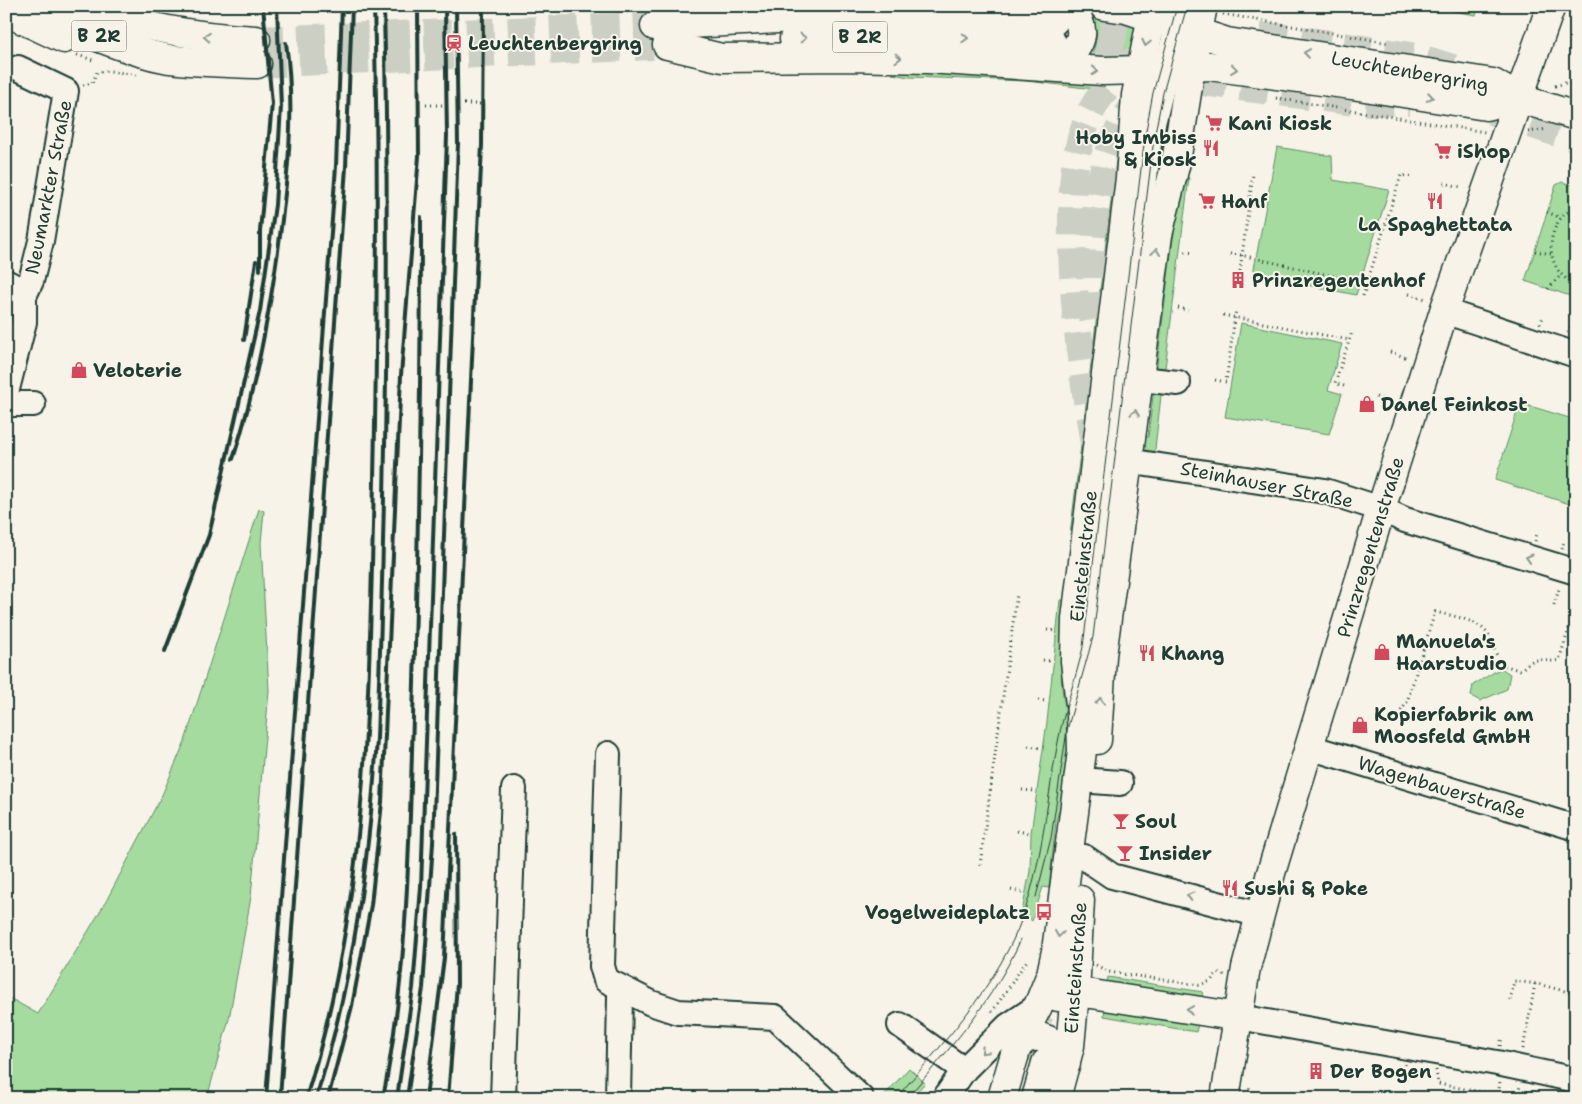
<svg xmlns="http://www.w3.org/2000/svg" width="1582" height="1104" font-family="'Shantell Sans',sans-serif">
	<rect width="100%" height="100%" fill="#f7f3e8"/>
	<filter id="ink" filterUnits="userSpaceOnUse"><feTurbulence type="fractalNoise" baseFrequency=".02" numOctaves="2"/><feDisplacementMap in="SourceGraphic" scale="10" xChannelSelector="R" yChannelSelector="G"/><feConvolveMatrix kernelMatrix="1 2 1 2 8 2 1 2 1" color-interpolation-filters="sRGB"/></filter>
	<g filter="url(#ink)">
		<g fill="#a5db9f" stroke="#628c6a">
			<path d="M1422,6H1479L1476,15Z"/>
			<path d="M1094,15L1112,16L1107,60L1091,58L1097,38Z"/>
			<path d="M1127,21L1139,30L1136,54L1121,61Z"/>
			<path d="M896,72L1001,76L1104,84L1103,90L1026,81L909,77L892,74Z"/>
			<path d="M1122,111H1127L1076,537L1070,535Z"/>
			<path d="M1277,147L1332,156L1333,180L1389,190L1356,295L1253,274Z"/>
			<path d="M1181,176L1189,178L1164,376L1156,372Z"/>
			<path d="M1562,182L1576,186V298L1525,281L1556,185Z"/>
			<path d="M1241,323L1342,344L1328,390L1342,394L1329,434L1225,417Z"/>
			<path d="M1162,387L1154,457L1145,450L1143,436L1148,437L1154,388Z"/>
			<path d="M1520,403L1576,420V506L1495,480Z"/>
			<path d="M259,509L264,511L261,543L269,691L251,897L229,1019L207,1098H6V996L38,1014L104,905L162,795L185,741Z"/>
			<path d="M1060,600H1065C1064,631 1055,689 1069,716L1068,780L1056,821L1049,888L1043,887L1032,921L1022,912L1030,871L1031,833L1047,722Z"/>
			<path d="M1501,668L1510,674L1507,689L1480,701L1471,696L1473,685Z"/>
			<path d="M1108,977L1203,992L1202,998L1107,983Z"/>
			<path d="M1105,1008L1198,1024L1196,1032L1104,1016Z"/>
			<path d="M909,1068L925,1083L911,1098H882Z"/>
		</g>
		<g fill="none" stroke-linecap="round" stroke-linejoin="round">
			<g stroke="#cccfc4" stroke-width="28" stroke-dasharray="28 14" stroke-linecap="butt">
				<path d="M1058,22L1171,37"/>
				<path d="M1260,36L1288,38L1417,57L1459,70"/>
				<path d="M256,40L655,26"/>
				<path d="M1054,43L1153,54"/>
				<path d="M257,64L653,46"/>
				<path d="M1491,111L1576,139"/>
				<path d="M1093,320C1085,261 1094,142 1141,99C1155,86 1175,83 1194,81L1355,102H1410"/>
				<path d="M1094,444C1082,370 1071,297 1072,222C1072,186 1074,152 1088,118C1096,99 1109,84 1124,69C1144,50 1169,36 1197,34"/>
				<path d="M1029,1061L1039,1016"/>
			</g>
			<g stroke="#1f3d34" stroke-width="28">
				<g id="minor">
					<path d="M6,282L19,289L24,296"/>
					<path d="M1444,311L1576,355"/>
					<path d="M1140,379L1178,383"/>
					<path d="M6,393L24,322V296L31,281L41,241L66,91L18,68"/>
					<path d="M6,404H33"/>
					<path d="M1127,461L1325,491L1381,509L1405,520L1576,572"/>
					<path d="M1086,662L1150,136L1182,6"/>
					<path d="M1309,747L1576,828"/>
					<path d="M608,754L602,966L606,980L651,1003L678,1012L775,1017L861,1098"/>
					<path d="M1093,781L1120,783"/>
					<path d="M1084,857L1112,876L1260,915"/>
					<path d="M1239,1017L1497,1063L1576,1080"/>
					<path d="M900,1025L964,1070"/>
					<path d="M503,1098L514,789"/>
					<path d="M618,1098L620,997L622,989"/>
					<path d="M945,1098L964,1070L1008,1026L1038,1006"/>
				</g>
			</g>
			<g stroke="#1f3d34" stroke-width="31">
				<g id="major">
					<path d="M1104,6L1126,9L1227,42L1493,83L1518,98L1576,116"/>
					<path d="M6,12L64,39"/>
					<path d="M1140,70L1209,66L1352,85L1486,106L1518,98"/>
					<path d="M1097,740L1102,656L1158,235L1176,162L1191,67L1203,6"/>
					<path d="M1075,993L1080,900"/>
					<path d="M1058,997L1075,993L1092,994L1239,1017"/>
					<path d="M1038,1006L1051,974L1056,951L1082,751L1081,713L1075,661L1076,619L1130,178L1136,95L1154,6"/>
					<path d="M1225,1098L1246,968L1271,873L1381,509L1444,311L1551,6"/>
				</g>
			</g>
			<g stroke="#1f3d34" stroke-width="31">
				<g id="highway">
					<path d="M34,6C72,28 126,51 169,59C198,63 227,63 257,64"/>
					<path d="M81,6C137,27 196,37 256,40"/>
					<path d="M655,26L866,14L929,15L1054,21"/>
					<path d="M794,39L930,36L1052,43"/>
					<path d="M667,45L722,58L849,57L928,59L1103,71L1140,70"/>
					<path d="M1059,67C1080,46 1091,33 1070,6"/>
					<path d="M1017,1047C1033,1025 1062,1042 1066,1064"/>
					<path d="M1002,1098L1017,1047L1038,1006"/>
					<path d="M1036,1098L1046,1063"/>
					<path d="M1056,1098L1070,1046L1075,993"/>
				</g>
			</g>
			<g stroke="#1f3d34" stroke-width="3" stroke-dasharray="1 4" stroke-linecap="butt">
				<path d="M1223,14L1389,43"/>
				<path d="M77,55L93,60"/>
				<path d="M83,85L92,83L97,72L110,71L137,75"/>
				<path d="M1555,86L1569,82L1576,84"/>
				<path d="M1276,98L1485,132"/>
				<path d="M464,104H481"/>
				<path d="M426,105H443"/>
				<path d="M1528,132L1547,129"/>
				<path d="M1444,183L1461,187"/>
				<path d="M1576,206C1571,210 1564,214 1561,218C1544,240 1549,274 1576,284"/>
				<path d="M1547,212L1561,218"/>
				<path d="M1535,251L1551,254"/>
				<path d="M1185,252L1195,253"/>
				<path d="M1230,254L1241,255L1376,286"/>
				<path d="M1240,271L1253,174"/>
				<path d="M1548,289L1561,275"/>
				<path d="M1409,294L1426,299"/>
				<path d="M1363,296L1401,175L1412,177"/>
				<path d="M1575,298L1576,297"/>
				<path d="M1178,308L1188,310"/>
				<path d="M1223,315L1349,340"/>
				<path d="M1540,324L1543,317"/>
				<path d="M1568,333L1571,326"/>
				<path d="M1390,352L1408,358"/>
				<path d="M1215,380L1226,382L1236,309"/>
				<path d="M1344,386L1335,383L1352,332"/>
				<path d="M1376,397L1393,403"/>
				<path d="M1535,541L1537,534"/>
				<path d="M1562,549L1564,542"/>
				<path d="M1554,605L1560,586"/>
				<path d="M1047,630L1055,631"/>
				<path d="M1043,660L1051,661"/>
				<path d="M1038,700L1046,701"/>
				<path d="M1401,711L1407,702L1435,612C1451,616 1480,619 1489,636C1494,646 1495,655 1503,665L1519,670C1525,668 1528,662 1533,661C1542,658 1550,663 1559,660L1576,607"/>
				<path d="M1028,746L1040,748"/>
				<path d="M1022,790L1034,791"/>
				<path d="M1017,831L1029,833"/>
				<path d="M980,865L1017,594"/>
				<path d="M1011,890L1022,892"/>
				<path d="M1019,918L1020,915"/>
				<path d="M1096,965L1109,972L1199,985L1211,981L1217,973L1225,975"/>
				<path d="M1510,1000L1514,981L1538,984L1576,994"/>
				<path d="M992,1012L1028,959"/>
				<path d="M1500,1046L1502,1037"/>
				<path d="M1523,1049L1535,984"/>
				<path d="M1405,1064L1406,1082"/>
				<path d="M1436,1070L1438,1084L1498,1095"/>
				<path d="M1249,1088L1258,1098"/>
				<path d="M1498,1098L1500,1081"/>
				<path d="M1517,1098L1520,1086"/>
			</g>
			<use href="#minor" stroke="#f7f3e8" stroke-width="24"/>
			<use href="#major" stroke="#f7f3e8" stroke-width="28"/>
			<use href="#highway" stroke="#f7f3e8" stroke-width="28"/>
			<g stroke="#1f3d34" stroke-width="1">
				<path d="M1036,897L1051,838L1067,730L1093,637L1154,138L1163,93L1187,6"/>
				<path d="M896,1098C939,1048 984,1000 1013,940C1042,878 1045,808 1058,742C1064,709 1076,679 1083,647L1145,136L1153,93L1177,6"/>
				<path d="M907,1098C950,1048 994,1000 1021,939"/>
			</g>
			<g stroke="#1f3d34" stroke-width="4">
				<path d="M260,270V231L272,104L263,6"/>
				<path d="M244,340L256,261"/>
				<path d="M233,459C255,392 268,321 278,251C287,183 296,112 286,43"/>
				<path d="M165,651L209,535L260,311L275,205L281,107L277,6"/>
				<path d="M266,1098L336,166L342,6"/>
				<path d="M280,1098L346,167L352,6"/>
				<path d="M306,1098C366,906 368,723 373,525C377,352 379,179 374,6"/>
				<path d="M316,1098C353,981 369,860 377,739C386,495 390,250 384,6"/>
				<path d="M328,1098L352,1006L361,958L371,905L382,802L401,375L419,156L418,6"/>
				<path d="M383,1098C408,973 409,845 413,718C418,551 421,384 421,217"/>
				<path d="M397,1098L413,988L421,887L447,136L445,6"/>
				<path d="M407,1098L423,988L433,843L458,144L456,6"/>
				<path d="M426,1098L444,958L482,145L483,6"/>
				<path d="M448,1098L457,984L456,834"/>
			</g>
		</g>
		<defs><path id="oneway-chevron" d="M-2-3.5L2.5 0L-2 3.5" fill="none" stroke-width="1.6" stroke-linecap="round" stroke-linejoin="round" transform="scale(1.25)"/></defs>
		<g stroke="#8b988e">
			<use href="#oneway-chevron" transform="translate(207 37) rotate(-175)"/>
			<use href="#oneway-chevron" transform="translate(803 38) rotate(-1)"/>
			<use href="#oneway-chevron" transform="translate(965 38) rotate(3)"/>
			<use href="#oneway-chevron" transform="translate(1146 43) rotate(103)"/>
			<use href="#oneway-chevron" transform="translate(1307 53) rotate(-172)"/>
			<use href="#oneway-chevron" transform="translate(898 58) rotate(2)"/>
			<use href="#oneway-chevron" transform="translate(1234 69) rotate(7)"/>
			<use href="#oneway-chevron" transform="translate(1095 71) rotate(5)"/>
			<use href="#oneway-chevron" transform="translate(1430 97) rotate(9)"/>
			<use href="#oneway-chevron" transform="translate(1156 252) rotate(-83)"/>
			<use href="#oneway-chevron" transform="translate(1135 413) rotate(-82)"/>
			<use href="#oneway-chevron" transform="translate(1529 558) rotate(-163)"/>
			<use href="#oneway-chevron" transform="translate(1100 701) rotate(-87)"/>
			<use href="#oneway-chevron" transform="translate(1190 896) rotate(-165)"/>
			<use href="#oneway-chevron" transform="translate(1059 934) rotate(98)"/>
			<use href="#oneway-chevron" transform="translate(1190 1010) rotate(-171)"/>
			<use href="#oneway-chevron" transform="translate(984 1051) rotate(134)"/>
		</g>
	</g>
	<defs>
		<g id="station-bare" transform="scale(1.35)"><path d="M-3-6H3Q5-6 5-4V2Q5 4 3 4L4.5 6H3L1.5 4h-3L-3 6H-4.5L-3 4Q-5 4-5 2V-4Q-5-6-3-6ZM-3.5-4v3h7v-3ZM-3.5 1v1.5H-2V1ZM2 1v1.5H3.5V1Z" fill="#d1495b" stroke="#f7f3e8" stroke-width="2.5" paint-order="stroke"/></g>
		<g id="supermarket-bare" transform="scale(1.35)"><path d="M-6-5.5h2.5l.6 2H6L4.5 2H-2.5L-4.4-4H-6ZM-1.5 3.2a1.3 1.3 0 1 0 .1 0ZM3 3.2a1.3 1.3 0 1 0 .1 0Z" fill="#d1495b" stroke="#f7f3e8" stroke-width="2.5" paint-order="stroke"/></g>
		<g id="restaurant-bare" transform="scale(1.35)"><path d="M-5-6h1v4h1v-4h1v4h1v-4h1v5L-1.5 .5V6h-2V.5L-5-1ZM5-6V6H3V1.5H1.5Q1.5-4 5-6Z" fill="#d1495b" stroke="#f7f3e8" stroke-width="2.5" paint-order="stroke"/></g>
		<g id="building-bare" transform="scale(1.35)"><path d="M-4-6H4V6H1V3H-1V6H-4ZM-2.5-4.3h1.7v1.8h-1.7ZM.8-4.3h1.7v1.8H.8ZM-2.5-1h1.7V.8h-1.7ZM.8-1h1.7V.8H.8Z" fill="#d1495b" stroke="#f7f3e8" stroke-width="2.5" paint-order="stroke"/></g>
		<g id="shop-bare" transform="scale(1.35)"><path d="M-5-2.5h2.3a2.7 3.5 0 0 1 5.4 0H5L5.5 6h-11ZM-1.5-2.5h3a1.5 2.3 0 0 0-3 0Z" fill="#d1495b" stroke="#f7f3e8" stroke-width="2.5" paint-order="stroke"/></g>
		<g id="bar-bare" transform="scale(1.35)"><path d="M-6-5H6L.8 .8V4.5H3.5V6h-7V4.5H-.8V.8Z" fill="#d1495b" stroke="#f7f3e8" stroke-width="2.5" paint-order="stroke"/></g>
		<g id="bus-bare" transform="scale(1.35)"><path d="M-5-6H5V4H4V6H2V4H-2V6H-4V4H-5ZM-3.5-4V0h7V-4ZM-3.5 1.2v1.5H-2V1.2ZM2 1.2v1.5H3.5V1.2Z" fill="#d1495b" stroke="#f7f3e8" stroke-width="2.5" paint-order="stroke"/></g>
	</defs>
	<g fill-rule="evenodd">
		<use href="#station-bare" x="454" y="43"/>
		<use href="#supermarket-bare" x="1214" y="123"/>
		<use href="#restaurant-bare" x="1211" y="148"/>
		<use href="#supermarket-bare" x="1443" y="151"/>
		<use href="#supermarket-bare" x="1207" y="201"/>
		<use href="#restaurant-bare" x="1435" y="201"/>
		<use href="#building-bare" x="1238" y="280"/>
		<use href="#shop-bare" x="79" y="370"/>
		<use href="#shop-bare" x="1367" y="404"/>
		<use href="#shop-bare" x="1382" y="652"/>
		<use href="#restaurant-bare" x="1147" y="653"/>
		<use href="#shop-bare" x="1360" y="725"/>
		<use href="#bar-bare" x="1121" y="821"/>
		<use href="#bar-bare" x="1125" y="853"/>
		<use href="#restaurant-bare" x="1230" y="888"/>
		<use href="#bus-bare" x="1044" y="912"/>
		<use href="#building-bare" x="1316" y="1071"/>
	</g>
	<g text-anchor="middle" stroke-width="4" stroke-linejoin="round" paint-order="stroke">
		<g fill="#f7f3e8" stroke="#60746a" stroke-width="1">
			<rect x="71.5" y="20.5" width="55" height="31" rx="4"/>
			<rect x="832.5" y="21.5" width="55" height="31" rx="4"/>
		</g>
		<g font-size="18" font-weight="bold" fill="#1f3d34">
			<text x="99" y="42">B 2R</text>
			<text x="860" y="43">B 2R</text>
		</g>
		<g font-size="19" font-weight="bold" fill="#1f3d34" stroke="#f7f3e8" text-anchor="start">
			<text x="468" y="50">Leuchtenbergring</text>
			<text x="1228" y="130">Kani Kiosk</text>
			<text x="1197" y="144" text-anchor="end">Hoby Imbiss<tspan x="1197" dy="22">&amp; Kiosk</tspan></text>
			<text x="1457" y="158">iShop</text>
			<text x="1221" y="208">Hanf</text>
			<text x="1435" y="231" text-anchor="middle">La Spaghettata</text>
			<text x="1252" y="287">Prinzregentenhof</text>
			<text x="93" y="377">Veloterie</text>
			<text x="1381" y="411">Danel Feinkost</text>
			<text x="1396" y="648">Manuela's<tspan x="1396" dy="22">Haarstudio</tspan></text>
			<text x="1161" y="660">Khang</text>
			<text x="1374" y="721">Kopierfabrik am<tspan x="1374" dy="22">Moosfeld GmbH</tspan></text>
			<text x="1135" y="828">Soul</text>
			<text x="1139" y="860">Insider</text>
			<text x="1244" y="895">Sushi &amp; Poke</text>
			<text x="1030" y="919" text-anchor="end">Vogelweideplatz</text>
			<text x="1330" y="1078">Der Bogen</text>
		</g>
		<g font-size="19" fill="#1f3d34" stroke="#f7f3e8">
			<text transform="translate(1410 71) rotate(10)" y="7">Leuchtenbergring</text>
			<text transform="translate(48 187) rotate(-79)" y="7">Neumarkter Straße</text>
			<text transform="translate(1267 484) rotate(11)" y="7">Steinhauser Straße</text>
			<text transform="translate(1370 547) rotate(-73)" y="7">Prinzregentenstraße</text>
			<text transform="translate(1083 556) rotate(-84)" y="7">Einsteinstraße</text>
			<text transform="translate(1442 787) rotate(17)" y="7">Wagenbauerstraße</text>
			<text transform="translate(1075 968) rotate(-86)" y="7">Einsteinstraße</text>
		</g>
	</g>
	<rect width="1582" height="1104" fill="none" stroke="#f7f3e8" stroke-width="25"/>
	<rect x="12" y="12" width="1557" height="1079" fill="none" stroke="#1f3d34" stroke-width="2" filter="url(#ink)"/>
</svg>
